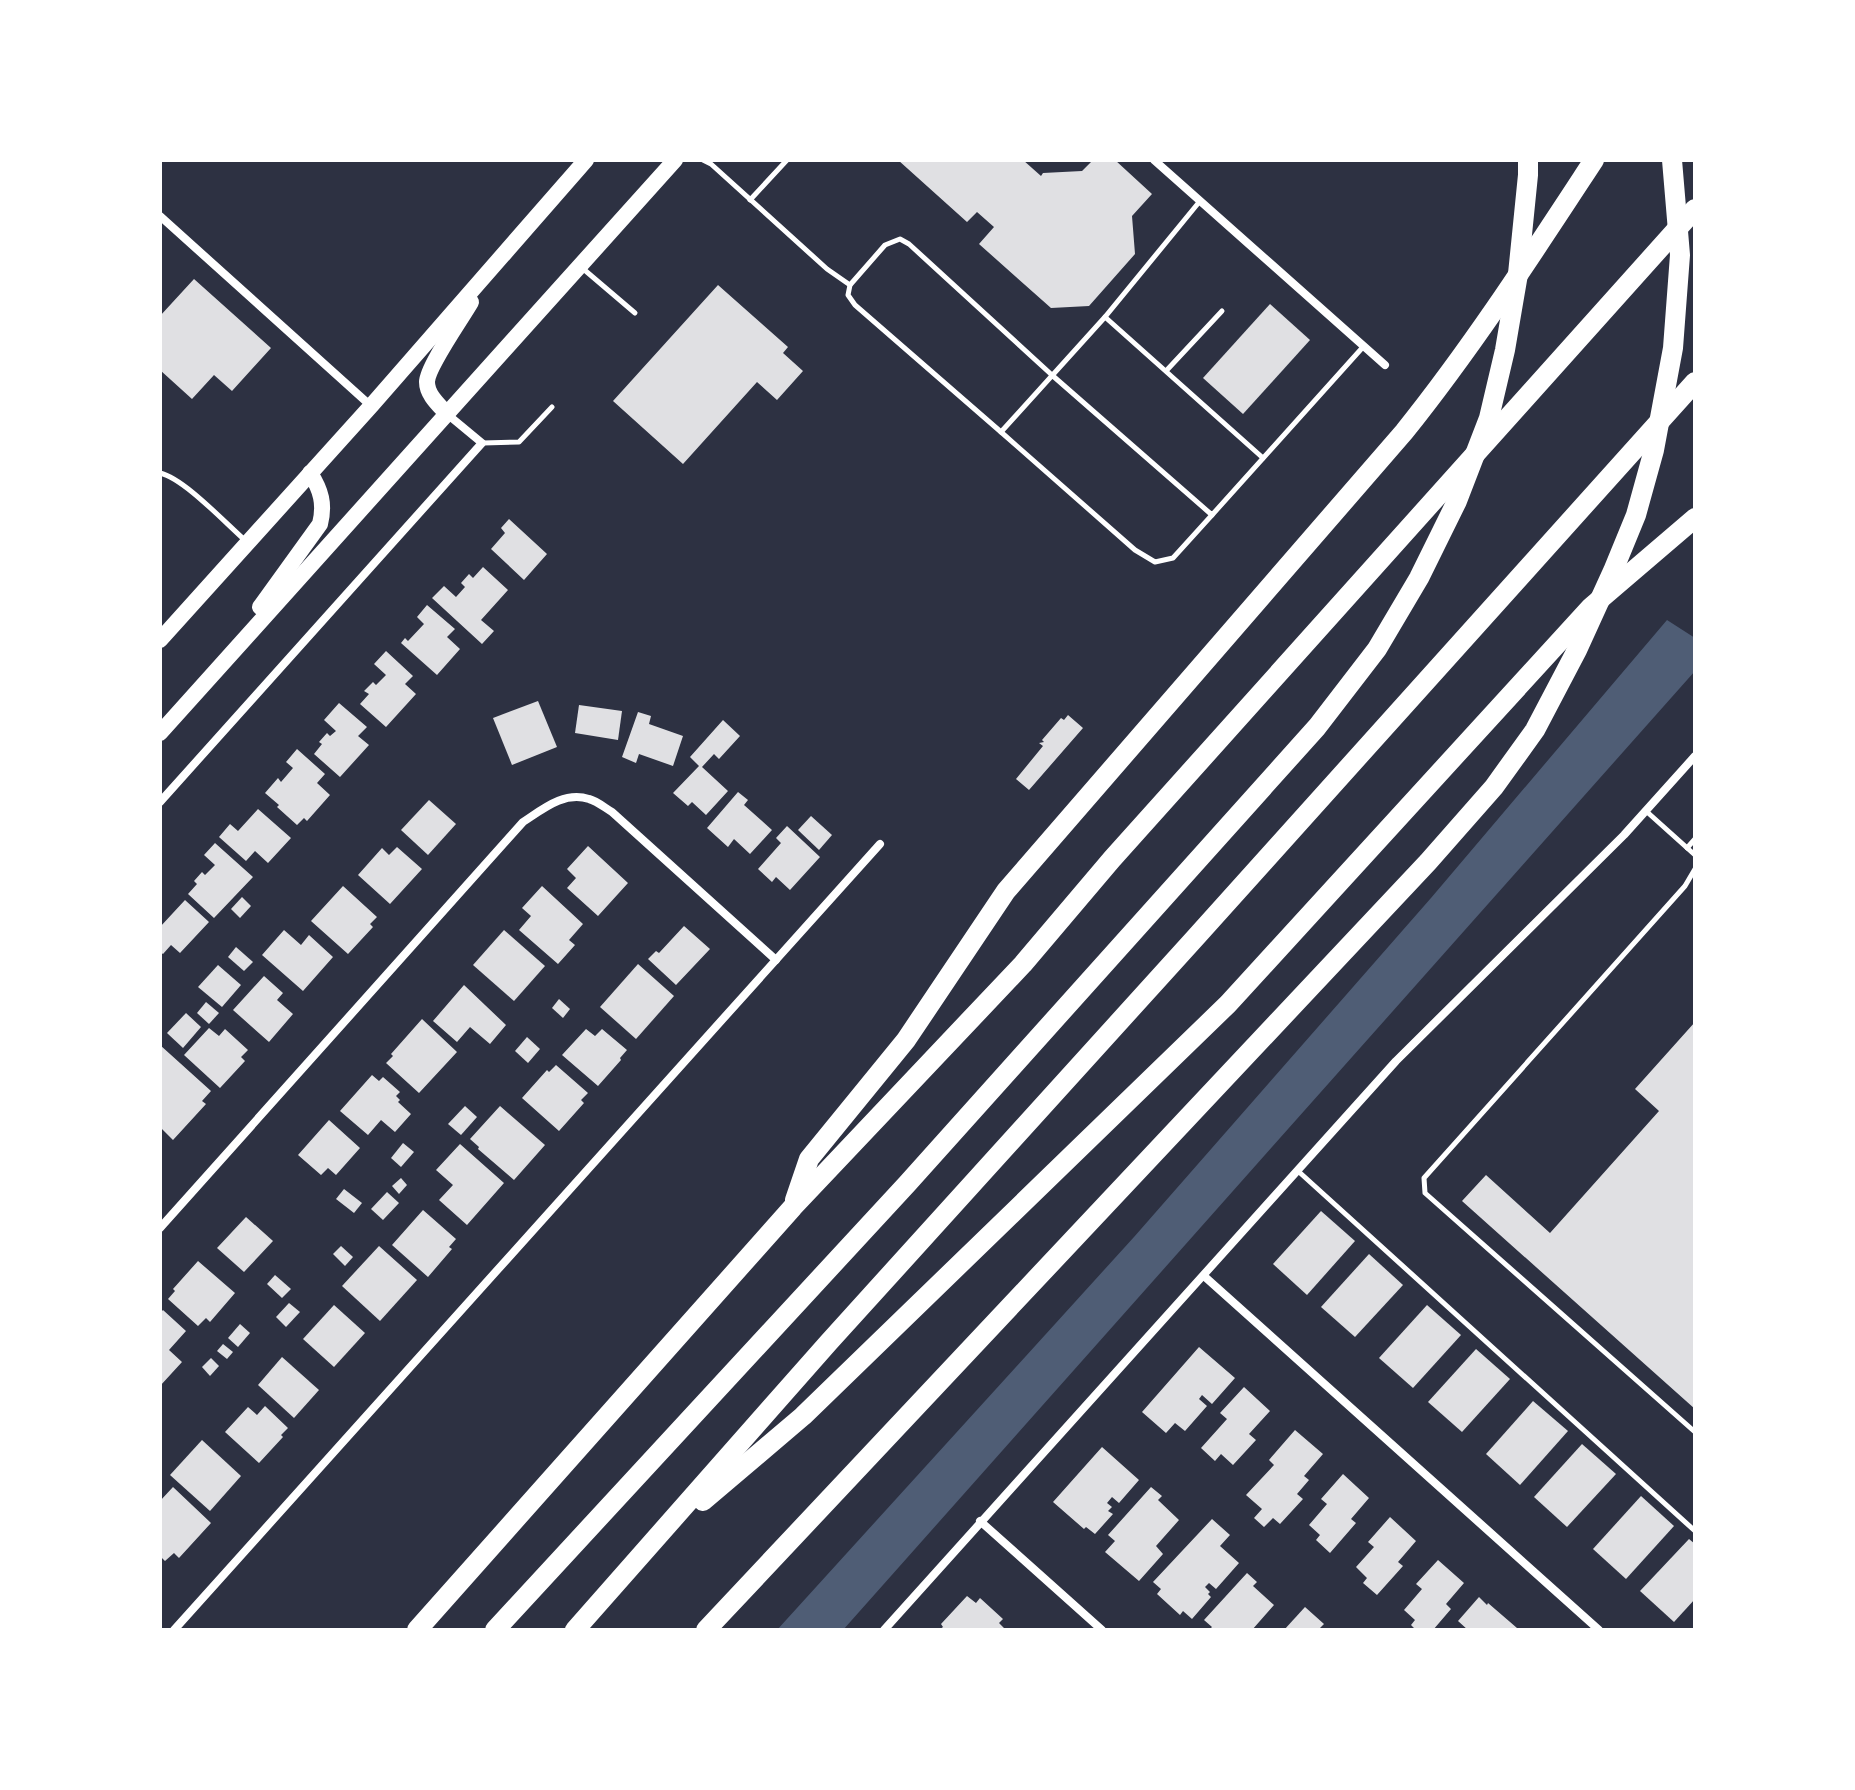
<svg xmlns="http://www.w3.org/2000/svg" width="1855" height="1790" font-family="Manrope,sans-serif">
	<rect width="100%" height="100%" fill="#2d3142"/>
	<path fill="#4f5d75" d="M1667,620L1695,638V671L843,1630H777L1134,1237L1431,898Z"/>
	<g fill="#e0e0e3">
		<path d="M898,160H1023L1041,176L1043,173L1082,171L1093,160H1115L1152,194L1132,216L1135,254L1089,306L1051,308L979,244L994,227L977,212L967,222Z"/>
		<path d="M194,279L271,348L232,391L214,375L192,399L160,370V316Z"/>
		<path d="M718,285L788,347L783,353L803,371L777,400L757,382L683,464L613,401Z"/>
		<path d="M1270,304L1310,340L1243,414L1203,378Z"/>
		<path d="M509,519L547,554L524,580L491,549L505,533L501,528Z"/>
		<path d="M483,567L508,590L481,620L494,631L482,644L432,598L444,586L456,597L465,587L461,583L469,574L473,578Z"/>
		<path d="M427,605L455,629L447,637L460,649L437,675L401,643L405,638L408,641L424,624L417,617Z"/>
		<path d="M386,651L413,676L405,684L416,694L386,727L360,704L369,694L364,691L373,682L376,685L386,675L374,664Z"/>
		<path d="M538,701L557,747L512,765L493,718Z"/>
		<path d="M339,703L367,727L358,736L369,745L340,777L314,754L322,744L319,742L327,733L330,736L336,731L324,720Z"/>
		<path d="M579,705L622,711L618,740L575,733Z"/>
		<path d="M638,712L651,716L649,724L683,736L673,766L639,754L636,763L622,757Z"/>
		<path d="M1068,715L1083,728L1029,790L1016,779L1043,746L1039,743L1044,742L1042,740L1061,718L1064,720Z"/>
		<path d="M723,720L740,736L719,759L714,754L702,767L728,791L706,815L692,802L688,806L673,793L699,766L690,757Z"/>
		<path d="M297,749L325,774L317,783L330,795L307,821L304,818L297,825L277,807L279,805L265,793L278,778L281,782L293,768L286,762Z"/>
		<path d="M738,792L748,800L744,805L772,830L750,854L734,839L728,847L707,828Z"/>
		<path d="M429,800L456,824L428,855L401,830Z"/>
		<path d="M258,809L291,838L268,863L255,851L246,861L219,837L230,824L238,831Z"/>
		<path d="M811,816L832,835L819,850L798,830Z"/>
		<path d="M787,826L820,857L790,890L776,877L772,882L758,869L781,843L776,838Z"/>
		<path d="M215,843L253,877L214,918L188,894L197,884L194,881L202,872L205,875L215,865L204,855Z"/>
		<path d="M588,846L628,883L598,916L567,888L576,878L567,869Z"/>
		<path d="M397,847L422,869L390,904L358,875L382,848L389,855Z"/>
		<path d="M343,886L377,917L370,924L373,927L348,954L311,921Z"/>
		<path d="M542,886L583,924L569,940L575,945L558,964L519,930L531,916L522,908Z"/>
		<path d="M242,897L251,906L240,918L231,909Z"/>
		<path d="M185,900L209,922L180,953L171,945L163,954L160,952V927Z"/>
		<path d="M684,926L710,949L676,985L648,959L656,951L659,953Z"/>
		<path d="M284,930L301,945L309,935L333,957L303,991L262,955Z"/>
		<path d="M504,930L545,966L514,1001L473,965Z"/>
		<path d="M236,947L253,962L244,971L228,957Z"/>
		<path d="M638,964L674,996L636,1039L600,1007Z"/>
		<path d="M218,965L241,985L222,1007L198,987Z"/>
		<path d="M264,976L283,993L277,1000L293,1014L269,1042L233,1010Z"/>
		<path d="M464,985L506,1025L490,1044L470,1027L457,1042L433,1021Z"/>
		<path d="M559,999L570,1009L563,1018L552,1008Z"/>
		<path d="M206,1002L219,1013L209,1024L197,1013Z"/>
		<path d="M186,1013L201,1027L183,1048L167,1033Z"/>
		<path d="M422,1019L457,1052L419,1093L386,1063L393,1056L391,1054Z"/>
		<path d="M1695,1022V1409L1462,1201L1486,1175L1550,1233L1659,1111L1635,1089Z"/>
		<path d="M209,1028L219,1036L225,1029L248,1050L241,1057L245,1061L220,1088L184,1055Z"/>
		<path d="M586,1029L595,1036L602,1029L627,1050L620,1058L621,1060L598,1086L562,1055Z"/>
		<path d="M527,1037L540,1049L528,1063L515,1051Z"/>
		<path d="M160,1045L211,1091L202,1101L206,1104L173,1140L160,1127Z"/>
		<path d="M556,1065L588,1093L581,1100L584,1103L559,1131L522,1098L547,1070L549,1072Z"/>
		<path d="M372,1075L379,1081L383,1077L400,1092L396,1096L400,1100L398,1102L411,1114L395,1132L381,1120L368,1135L340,1111Z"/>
		<path d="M465,1106L477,1117L461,1135L448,1124Z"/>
		<path d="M500,1106L545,1145L514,1180L478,1149L479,1147L470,1139Z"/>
		<path d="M329,1120L360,1148L336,1175L328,1168L321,1175L298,1155Z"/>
		<path d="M403,1143L414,1152L401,1167L391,1158Z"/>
		<path d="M460,1144L504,1183L467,1225L439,1200L453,1185L436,1170Z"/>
		<path d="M401,1178L407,1185L399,1194L392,1186Z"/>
		<path d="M344,1189L362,1203L354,1213L336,1199Z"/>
		<path d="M387,1192L399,1203L383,1220L371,1209Z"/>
		<path d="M423,1210L456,1239L449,1247L452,1249L428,1277L392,1245Z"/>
		<path d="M1321,1211L1355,1241L1307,1295L1273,1264Z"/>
		<path d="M246,1217L273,1241L244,1272L217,1248Z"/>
		<path d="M341,1246L353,1257L345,1266L333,1254Z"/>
		<path d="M379,1246L417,1280L380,1321L342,1286Z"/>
		<path d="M1369,1254L1403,1285L1355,1337L1321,1307Z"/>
		<path d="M198,1261L235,1293L210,1322L206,1318L198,1326L168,1299L175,1291L173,1289Z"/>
		<path d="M275,1275L291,1289L282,1298L267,1284Z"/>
		<path d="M289,1303L300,1312L286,1327L276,1317Z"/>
		<path d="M334,1305L365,1333L334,1367L303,1339Z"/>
		<path d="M1427,1305L1461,1335L1413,1388L1379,1358Z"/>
		<path d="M163,1310L186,1331L169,1350L182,1362L160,1386V1313Z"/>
		<path d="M240,1324L250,1333L238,1347L228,1338Z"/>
		<path d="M223,1344L233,1352L227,1359L217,1351Z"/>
		<path d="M1199,1347L1235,1378L1212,1404L1202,1395L1199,1399L1207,1406L1185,1431L1175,1423L1166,1433L1142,1412Z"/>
		<path d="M1476,1349L1510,1379L1462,1432L1428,1402Z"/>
		<path d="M282,1357L319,1390L294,1418L258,1385Z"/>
		<path d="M211,1358L219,1366L210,1376L202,1367Z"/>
		<path d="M1244,1387L1270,1411L1249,1434L1256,1440L1233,1465L1221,1454L1215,1461L1201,1448L1227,1419L1220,1413Z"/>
		<path d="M1533,1401L1568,1431L1520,1485L1486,1454Z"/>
		<path d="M265,1406L288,1428L281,1435L283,1437L259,1463L225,1432L248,1407L257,1415Z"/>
		<path d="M1295,1430L1323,1454L1304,1476L1309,1480L1297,1494L1303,1499L1280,1524L1273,1518L1264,1527L1254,1518L1262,1509L1246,1495L1274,1465L1269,1460Z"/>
		<path d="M202,1440L241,1476L210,1511L170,1475Z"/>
		<path d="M1582,1444L1616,1474L1567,1527L1534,1497Z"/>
		<path d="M1102,1447L1139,1480L1119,1503L1112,1497L1107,1503L1112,1507L1108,1511L1113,1514L1095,1534L1086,1527L1084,1529L1053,1502Z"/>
		<path d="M1343,1474L1369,1498L1351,1519L1356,1523L1330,1553L1316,1540L1320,1535L1309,1525L1327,1504L1321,1499Z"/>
		<path d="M173,1487L211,1523L179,1558L174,1553L165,1561L160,1556V1501Z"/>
		<path d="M1151,1487L1162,1496L1158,1500L1179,1520L1156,1546L1163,1554L1139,1581L1105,1552L1115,1541L1108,1535Z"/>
		<path d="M1641,1496L1674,1526L1626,1579L1593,1549Z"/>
		<path d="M1390,1517L1416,1541L1398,1562L1403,1566L1377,1595L1363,1583L1367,1578L1356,1567L1374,1547L1368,1542Z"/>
		<path d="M1212,1519L1230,1535L1220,1546L1239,1563L1216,1589L1209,1583L1205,1587L1210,1592L1208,1594L1211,1597L1192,1619L1183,1611L1180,1615L1157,1594L1161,1589L1153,1582Z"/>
		<path d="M1689,1539L1695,1544V1599L1674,1622L1640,1591Z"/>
		<path d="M1438,1560L1464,1583L1446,1604L1451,1609L1433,1630H1416L1411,1625L1415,1620L1404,1610L1422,1589L1416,1584Z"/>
		<path d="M1247,1573L1257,1582L1253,1586L1274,1605L1252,1630H1209L1212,1627L1204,1620Z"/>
		<path d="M967,1596L976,1603L980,1598L1003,1619L999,1623L1006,1630H939L943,1627L941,1624Z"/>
		<path d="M1479,1597L1487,1605L1488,1603L1517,1628L1515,1630H1468L1458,1621Z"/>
		<path d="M1305,1607L1324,1624L1318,1630H1284Z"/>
	</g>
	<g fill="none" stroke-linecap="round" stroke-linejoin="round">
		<g stroke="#fff" stroke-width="5">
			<path d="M703,160L711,164L827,269L850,285"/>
			<path d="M750,200L787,160"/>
			<path d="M1200,201L1105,317L1001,432L855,305L848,295L850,285L885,245L900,239L909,244L1053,376L1212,515L1363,347"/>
			<path d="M581,267L635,313"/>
			<path d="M1105,317L1263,458"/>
			<path d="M1166,371L1222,311"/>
			<path d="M1001,432L1135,550L1155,562L1173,558L1212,515"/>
			<path d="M483,443L519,442L552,407"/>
			<path d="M160,473C185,479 226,524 247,542"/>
			<path d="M1646,811L1695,855"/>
			<path d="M1687,848L1695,839"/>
			<path d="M1695,869L1685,886L1424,1178L1425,1193L1695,1432"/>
			<path d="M1298,1171L1695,1531"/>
		</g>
		<g stroke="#fff" stroke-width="8">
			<path d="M1154,160L1385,365"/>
			<path d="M160,216L371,406"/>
			<path d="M160,802L482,443L447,414"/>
			<path d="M160,1228L523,822C543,809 564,791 589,799C597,801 605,808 612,812L776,960"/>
			<path d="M1204,1276L1599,1630"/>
			<path d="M980,1521L1102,1630"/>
			<path d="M174,1630L880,844"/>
			<path d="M884,1630L1396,1061L1624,835L1695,756"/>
		</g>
		<g stroke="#fff" stroke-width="16">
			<path d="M447,414C439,405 427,395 427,382C427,367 462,318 471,302"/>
			<path d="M260,607L320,524C325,504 321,490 310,473"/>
			<path d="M160,640L371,406L586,160"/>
			<path d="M160,733L675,160"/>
		</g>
		<g stroke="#fff" stroke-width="20">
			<path d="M795,1200L809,1159L906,1040L1006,891L1404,432C1473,346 1533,253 1594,160"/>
			<path d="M703,1501L803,1416L1228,1004L1591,607L1695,518"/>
			<path d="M417,1630L793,1207L1023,964L1112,859L1695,209"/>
			<path d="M495,1630L907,1184L1317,727L1377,649L1419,578L1457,501L1489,418L1505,350L1518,274L1528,175V160"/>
			<path d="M575,1630L829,1342L1196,937L1695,382"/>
			<path d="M706,1630L1428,862L1494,787L1535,730L1577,650L1613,571L1636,515L1654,450L1673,348L1680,255L1672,160"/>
		</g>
	</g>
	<rect width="1855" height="1790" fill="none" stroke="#ffffff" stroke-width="324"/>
</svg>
